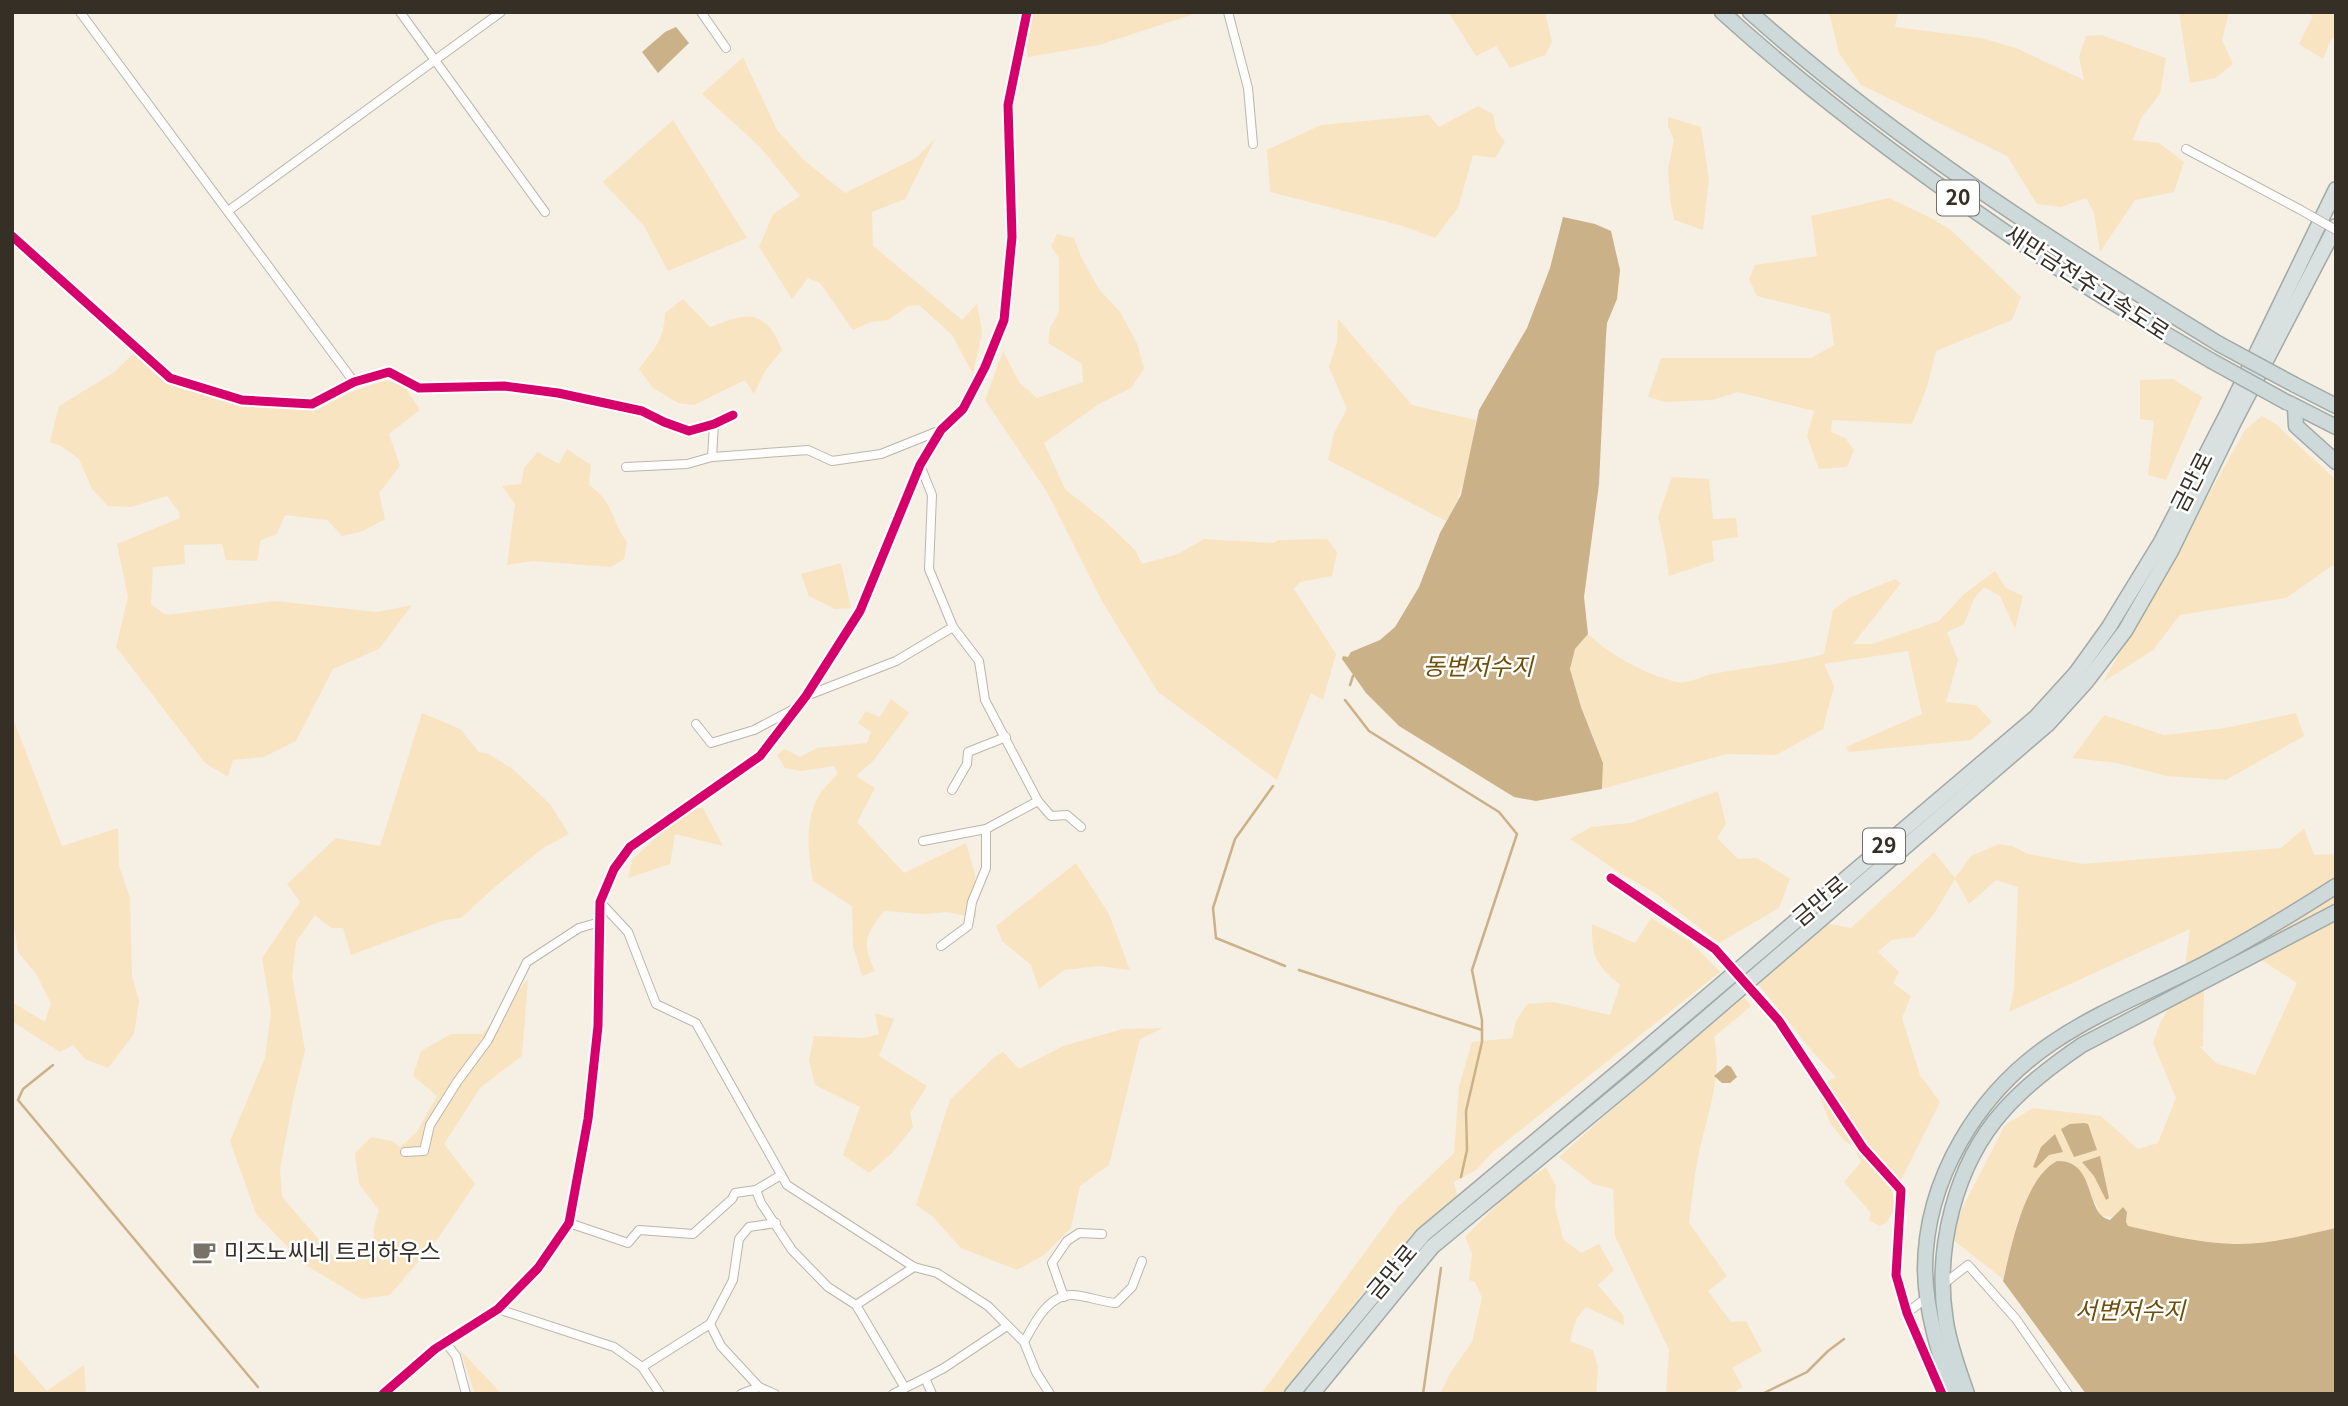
<svg xmlns="http://www.w3.org/2000/svg" width="2348" height="1406" font-family="Georgia,'Noto Sans KR',serif">
	<rect width="100%" height="100%" fill="#f6efe4"/>
	<g fill="#f9e4c2" fill-rule="evenodd">
		<path d="M1020,12H1200L1099,45L1028,57Z"/>
		<path d="M1448,12H1545L1552,42L1545,55L1510,68L1496,46L1476,56Z"/>
		<path d="M1829,12H1898L1895,27L1981,38L2016,48L2084,80L2079,57L2086,36L2101,35L2166,58L2160,94L2141,118L2133,140L2159,143L2184,162L2174,192L2135,200L2100,252L2094,213L2086,198L2061,207L2037,204L2007,156L1861,85L1839,53Z"/>
		<path d="M2179,12H2229L2222,40L2233,64L2215,78L2190,83Z"/>
		<path d="M2305,12H2336V36L2330,41L2323,59L2299,44L2313,16Z"/>
		<path d="M743,57L777,130L805,161L845,193L916,158L935,139L905,199L872,212L873,246L962,320L977,304L982,331L973,374L952,335L919,305L908,306L888,320L871,322L853,330L820,283L808,278L792,299L759,247L773,214L800,196L760,147L702,94Z"/>
		<path d="M1478,106L1493,114L1496,130L1505,142L1495,158L1473,155L1458,208L1435,238L1403,226L1270,192L1267,150L1321,125L1429,115L1439,127Z"/>
		<path d="M1668,117L1701,127L1709,180L1703,230L1674,220L1670,199L1668,169L1674,140L1668,126Z"/>
		<path d="M673,120L747,238L668,271L644,226L603,182Z"/>
		<path d="M1889,198L1931,218L1951,230L2021,297L2012,320L1936,351L1926,390L1912,424L1832,420L1831,432L1845,438L1854,450L1847,467L1819,469L1807,436L1814,411L1738,392L1712,400L1666,402L1648,397L1661,358H1811L1834,345L1830,314L1757,296L1749,279L1755,265L1817,256L1811,216Z"/>
		<path d="M1057,234L1074,238L1081,257L1099,289L1120,312L1137,343L1144,369L1131,388L1099,404L1044,443L1065,489L1106,522L1135,550L1142,564L1178,554L1204,539L1273,543L1279,540L1327,539L1337,552L1332,576L1300,582L1294,589L1336,654L1323,700L1311,693L1277,780L1158,692L1103,603L1047,492L985,400L1003,351L1019,382L1037,398L1083,382L1082,364L1048,343L1050,328L1059,312V258L1051,246Z"/>
		<path d="M683,299L710,327C746,313 765,307 782,350L765,371L754,394L745,380L694,405L678,403L653,388L639,369C655,347 664,341 665,313Z"/>
		<path d="M1338,319L1412,405L1476,420C1470,456 1466,489 1446,521L1328,460L1334,433L1347,409L1329,367L1337,342Z"/>
		<path d="M133,354L166,383L243,406L310,408L313,412L351,392L386,380L405,387L420,410L389,434L400,466L379,493L385,519L363,531L342,536L327,520L285,515L277,534L261,540L257,561L226,560L222,544L184,545L185,564L153,567L151,604L166,615L275,601L377,612L412,605L379,649L333,669L296,741L264,757L233,760L228,777L205,763L116,647L128,597L117,544L180,518L179,512L167,496L131,507L108,506L92,489L79,459L61,446L50,442L59,406L113,373Z"/>
		<path d="M2173,379L2202,397L2166,480L2148,475L2154,421L2140,419V380Z"/>
		<path d="M2262,416L2277,425L2336,480V563L2286,598L2180,615L2153,650L2103,682L2245,430Z"/>
		<path d="M567,449L591,465L589,485C615,503 610,519 627,542L624,559L611,567L533,561L507,565L515,504L502,486L521,484L524,468L538,452L559,464Z"/>
		<path d="M1672,477L1709,479L1713,519L1736,518L1738,537L1712,541L1714,561L1669,576L1665,548L1658,517Z"/>
		<path d="M841,563L851,608L835,609L809,596L801,574Z"/>
		<path d="M1995,571L2006,588L2023,596L2015,629L2000,596L1984,587L1974,599L1964,624L1947,632L1958,660L1946,702L1976,705L1992,722L1971,740L1849,752L1846,747L1922,714L1908,651L1824,664L1834,686L1823,729L1776,755L1726,754L1602,789L1603,763L1581,707L1570,669L1574,649L1588,634C1612,656 1644,674 1677,682C1685,684 1699,678 1708,675C1746,666 1785,665 1824,654L1833,610L1849,598L1895,579L1901,583L1853,644H1872L1939,621L1964,594Z"/>
		<path d="M891,699L909,713L873,761L856,776L875,788L857,822L904,873L966,843L975,875L976,918L947,912L925,914L884,911C866,934 861,943 875,971L862,976L853,946L852,906L813,881C808,855 804,818 820,794C825,787 832,780 838,773L834,766L801,771L785,768L777,755L784,749L800,757L817,748L867,743L871,732L858,723L866,711L880,717Z"/>
		<path d="M422,713L460,729L479,752L489,754L514,770L550,804L569,834L543,848L496,886L461,918L445,920L351,955L343,928H331L315,915L296,942L292,976L305,1050L294,1095L280,1169L282,1197L336,1259H363L373,1245L374,1226L379,1210L359,1184L355,1153L371,1137L392,1141L400,1147L416,1133L437,1096L413,1076L421,1051L451,1034H482L528,979L522,1056L481,1087L444,1144L475,1184L438,1238L390,1295L362,1299L304,1264L256,1214L230,1141L265,1058L271,1011L262,958L300,902L287,884L336,838L380,846Z"/>
		<path d="M2296,713L2304,736L2226,780L2167,776L2117,763L2072,758L2104,715L2164,735L2225,728Z"/>
		<path d="M12,716L62,846L118,828L119,866L130,898L132,976L139,1001L134,1034L108,1068L85,1059L73,1045L60,1052L12,1021V1002L45,1022L51,1003L36,974L18,952L12,913Z"/>
		<path d="M1718,791L1726,824L1717,838L1738,859L1757,858L1790,879L1779,908L1719,943L1655,893L1620,873L1570,839L1591,827L1630,823Z"/>
		<path d="M697,808H703L723,846L675,834L670,864L628,878L632,860L663,831Z"/>
		<path d="M2304,828L2314,855L2336,854V1228C2306,1235 2265,1245 2235,1244C2199,1243 2163,1234 2128,1226L2126,1222L2127,1212L2123,1207L2113,1217L2101,1216L2095,1202L2018,1219L2003,1279L1948,1236L2005,1125L2033,1108L2101,1116L2138,1149L2158,1143L2176,1098L2153,1043L2160,1023L2182,986L2190,929L2009,1012L2014,989L2018,887L1996,880L1969,904L1955,879L1934,914L1914,937L1891,940L1878,952L1899,972L1893,983L1911,996L1902,1018L1920,1075L1940,1102L1899,1184L1892,1189L1895,1209L1886,1223L1879,1226L1869,1220L1871,1213L1844,1182L1861,1162L1854,1146L1845,1141L1830,1123L1819,1094L1826,1082L1836,1077C1807,1048 1783,1013 1756,982L1829,924L1851,928L1934,852L1955,878L1971,856L1999,844L2012,846L2028,854L2083,864L2281,848ZM2260,959L2297,983L2255,1075L2216,1063L2199,1046L2203,1047L2204,980Z"/>
		<path d="M1076,863L1109,914L1130,970L1099,966L1064,970L1039,989L1031,965L1002,941L996,926Z"/>
		<path d="M1651,918L1691,942L1720,972L1494,1151L1476,1170L1454,1182L1457,1196L1370,1284L1283,1394H1261L1398,1207L1454,1153L1459,1086L1472,1042L1512,1038L1516,1021L1527,1004L1554,1002L1610,1015L1620,985C1595,963 1592,958 1592,924L1635,943Z"/>
		<path d="M1742,994L1751,1006L1714,1037C1723,1075 1707,1115 1699,1153C1694,1176 1692,1200 1689,1223L1727,1276L1708,1291L1731,1322L1746,1321L1762,1351L1732,1368L1743,1387L1731,1394H1666L1669,1350L1615,1236L1613,1189L1593,1184L1559,1157Z"/>
		<path d="M875,1013L894,1019L879,1056L927,1086L910,1113L913,1127L892,1153L869,1173L843,1155L860,1107L815,1085L809,1060L814,1036L864,1038L879,1034Z"/>
		<path d="M1163,1028L1140,1039L1109,1165L1080,1186L1071,1228L1044,1255L1017,1270L961,1248L932,1216L916,1205L950,1100L994,1057L1003,1052L1019,1069L1063,1046L1123,1029Z"/>
		<path d="M1546,1167L1556,1186L1555,1206L1563,1239L1581,1253L1599,1244L1614,1270L1598,1285L1623,1315L1624,1325L1586,1307L1576,1319L1570,1341L1593,1350L1598,1368L1596,1394H1440L1451,1372L1472,1342L1482,1298L1475,1282L1469,1280L1472,1254L1465,1237L1513,1189Z"/>
		<path d="M460,1350L502,1394H475Z"/>
		<path d="M12,1351L47,1391L84,1365L86,1394H12Z"/>
	</g>
	<g fill="#cbb188">
		<path d="M676,27L689,43L658,73L642,52L665,32Z"/>
		<path d="M1563,217L1595,224L1611,231L1620,270L1617,299L1607,323L1606,336L1599,484L1584,597L1588,634L1575,649L1570,669L1581,707L1603,763L1602,789L1536,801L1514,797L1399,726L1366,693L1342,659L1343,656L1348,657L1351,652L1380,640L1395,627L1419,587L1440,533L1461,495L1479,410L1527,328L1550,268Z"/>
		<path d="M1727,1065L1731,1067L1737,1077L1730,1083H1722L1714,1076Z"/>
		<path d="M2084,1123L2088,1124L2097,1150L2074,1157L2061,1129L2070,1124Z"/>
		<path d="M2055,1134L2063,1152L2049,1155L2036,1168L2033,1167L2041,1147Z"/>
		<path d="M2100,1156L2109,1198L2106,1200L2094,1176L2082,1162Z"/>
		<path d="M2057,1161C2097,1160 2084,1214 2110,1220L2123,1207L2127,1212L2126,1222L2128,1226C2163,1234 2199,1243 2235,1244C2268,1245 2304,1235 2336,1228V1394H2086L2003,1281C2011,1248 2024,1178 2057,1161Z"/>
	</g>
	<g fill="none" stroke-linecap="round" stroke-linejoin="round">
		<g stroke="#cbb188" stroke-width="2.5">
			<path d="M1350,685L1353,676"/>
			<path d="M1345,700L1369,731L1499,812L1517,834L1472,970L1482,1020V1042L1466,1111L1467,1150L1461,1177"/>
			<path d="M1273,786L1235,839L1213,908L1216,938L1285,966"/>
			<path d="M1299,970L1482,1030"/>
			<path d="M53,1065L23,1089L18,1100L258,1387"/>
			<path d="M1423,1394L1441,1268"/>
			<path d="M1762,1394L1807,1372L1828,1351L1844,1339"/>
		</g>
		<g stroke="#bcb5ac" stroke-width="10">
			<g id="minor">
				<path d="M80,12L354,382"/>
				<path d="M400,12L545,212"/>
				<path d="M701,12L726,48"/>
				<path d="M1228,12L1248,88L1253,144"/>
				<path d="M2186,149L2299,209"/>
				<path d="M228,211L501,12"/>
				<path d="M12,236L170,378L242,400L312,404L354,382L389,372L419,388L504,386L558,393L642,411L664,422L689,431L714,424L733,415"/>
				<path d="M712,457L714,424"/>
				<path d="M920,465L932,495L929,569L953,627L979,661L985,700L1038,801L1051,816L1067,815L1081,827"/>
				<path d="M626,467L687,464L712,457L808,450L832,461L881,454L941,430"/>
				<path d="M806,696L896,661L953,627"/>
				<path d="M696,724L711,743L754,730L796,708"/>
				<path d="M952,790L967,764L968,752L1006,737"/>
				<path d="M923,841L986,829"/>
				<path d="M1611,878L1715,949"/>
				<path d="M600,902L628,932L656,1004L696,1023L787,1185L914,1267L937,1273L988,1306L1024,1342L1036,1372L1050,1394"/>
				<path d="M941,946L968,926L972,902L986,868V829L1038,801"/>
				<path d="M1769,1011L1779,1021L1863,1148L1901,1190L1896,1275L1907,1313L1942,1394"/>
				<path d="M405,1152L424,1151L430,1125L457,1082L488,1040L527,962L579,928L600,922"/>
				<path d="M756,1190L761,1203L792,1250L828,1287L856,1305L905,1388"/>
				<path d="M569,1223L628,1243L639,1230L693,1234L732,1199L735,1193L756,1190L781,1175"/>
				<path d="M1946,1282L1968,1265L2016,1319L2068,1394"/>
				<path d="M1064,1297L1052,1263L1067,1241L1079,1233L1102,1234"/>
				<path d="M856,1305L914,1267"/>
				<path d="M498,1309L614,1347L642,1367L660,1394"/>
				<path d="M1907,1313L1921,1302"/>
				<path d="M710,1324L721,1346L759,1387"/>
				<path d="M1024,1342C1034,1324 1048,1294 1073,1295C1088,1296 1101,1302 1116,1303L1132,1287L1142,1261"/>
				<path d="M446,1343L456,1356L466,1394"/>
				<path d="M642,1367L710,1324L733,1280L739,1239L749,1227L776,1223"/>
				<path d="M741,1394L759,1387L775,1394"/>
				<path d="M893,1394L925,1378"/>
				<path d="M932,1394L925,1378L944,1368L1007,1326"/>
			</g>
		</g>
		<g stroke="#bcb5ac" stroke-width="12">
			<path id="tertiary" d="M383,1394L435,1349L498,1309L538,1268L569,1223L588,1119L598,1026L600,902L614,869L630,847L760,756L806,696L860,611L920,465L941,430L963,409L985,367L1004,320L1012,237L1008,105L1027,12"/>
		</g>
		<g stroke="#a1aaa7" stroke-width="17">
			<g id="trunk">
				<path d="M1292,1394L1423,1235L1631,1061L2036,717L2076,673L2109,627L2161,542L2227,414L2336,189"/>
				<path d="M1312,1394L1432,1247L1641,1074L2048,724L2086,682L2125,631L2171,551L2234,422L2336,226"/>
			</g>
		</g>
		<g stroke="#a1aaa7" stroke-width="17">
			<g id="motorway">
				<path d="M1722,12C1828,108 1946,193 2064,272C2111,303 2161,331 2210,360"/>
				<path d="M1750,12C1893,140 2056,244 2219,344"/>
				<path d="M2295,385L2336,406"/>
				<path d="M2289,403L2336,427"/>
				<path d="M2295,407L2296,426L2336,462"/>
				<path d="M1953,1394C1939,1354 1926,1313 1925,1270C1925,1179 1978,1093 2052,1043C2103,1008 2163,987 2217,957C2258,935 2297,911 2336,886"/>
				<path d="M1967,1394C1959,1370 1950,1347 1946,1322C1934,1250 1955,1164 2004,1110C2027,1084 2054,1064 2082,1045L2336,912"/>
			</g>
		</g>
		<use href="#minor" stroke="#fefdfb" stroke-width="8"/>
		<use href="#tertiary" stroke="#fefdfb" stroke-width="10"/>
		<use href="#trunk" stroke="#d8e0e0" stroke-width="14"/>
		<use href="#motorway" stroke="#ced9da" stroke-width="14"/>
		<g stroke="#bcb5ac" stroke-width="10" stroke-linecap="butt">
			<g id="minor-bridge">
				<path d="M2299,209L2336,230"/>
				<path d="M1715,949L1769,1011"/>
			</g>
		</g>
		<g stroke="#a1aaa7" stroke-width="17" stroke-linecap="butt">
			<g id="motorway-bridge">
				<path d="M2219,344L2295,385"/>
				<path d="M2210,360L2288,403"/>
			</g>
		</g>
		<use href="#minor-bridge" stroke="#fefdfb" stroke-width="8"/>
		<use href="#motorway-bridge" stroke="#ced9da" stroke-width="14"/>
		<g stroke="#fff" stroke-width="13">
			<g id="cycleway">
				<path d="M12,236L170,378L242,400L312,404L354,382L389,372L419,388L504,386L558,393L642,411L664,422L689,431L714,424L733,415"/>
				<path d="M1611,878L1715,949L1779,1021L1863,1148L1901,1190L1896,1275L1907,1313L1942,1394"/>
				<path d="M383,1394L435,1349L498,1309L538,1268L569,1223L588,1119L598,1026L600,902L614,869L630,847L760,756L806,696L860,611L920,465L941,430L963,409L985,367L1004,320L1012,237L1008,105L1027,12"/>
			</g>
		</g>
		<use href="#cycleway" stroke="#d6006c" stroke-width="9"/>
	</g>
	<defs>
		<g id="cafe-bare" transform="scale(1.89)"><path d="M-5.5-4.5H6V0H3Q3 3.5 0 3.5H-2.5Q-5.5 3.5-5.5 0ZM3-3.2v2h1.7v-2ZM-6 4.5H4V6H-6Z" fill="#797268" stroke="#fff" stroke-width="2.5" paint-order="stroke"/></g>
	</defs>
	<g fill-rule="evenodd">
		<use href="#cafe-bare" x="204" y="1252"/>
	</g>
	<g text-anchor="middle" stroke-width="5" stroke-linejoin="round" paint-order="stroke">
		<g fill="#fff" stroke="#726d66" stroke-width="2">
			<rect x="1937" y="180.5" width="42" height="35" rx="5"/>
			<rect x="1863" y="828.5" width="42" height="35" rx="5"/>
		</g>
		<g font-size="21" font-weight="bold" fill="#352f25">
			<text x="1958" y="205">20</text>
			<text x="1884" y="853">29</text>
		</g>
		<g font-size="23" fill="#352f25" stroke="#fff">
			<text transform="translate(2087 283) rotate(33)" y="8">새만금전주고속도로</text>
			<text transform="translate(2192 482) rotate(-63)" y="8">금만로</text>
			<text transform="translate(1820 901) rotate(-40)" y="8">금만로</text>
			<text transform="translate(1392 1272) rotate(-50)" y="8">금만로</text>
		</g>
		<g font-size="23" fill="#352f25" stroke="#fff" text-anchor="start">
			<text x="224" y="1260">미즈노씨네 트리하우스</text>
		</g>
		<g font-size="24" font-style="italic" fill="#6f4e08" stroke="#fff">
			<text x="1478" y="675">동변저수지</text>
			<text x="2130" y="1319">서변저수지</text>
		</g>
	</g>
	<rect width="2348" height="1406" fill="none" stroke="#352f25" stroke-width="28"/>
</svg>
